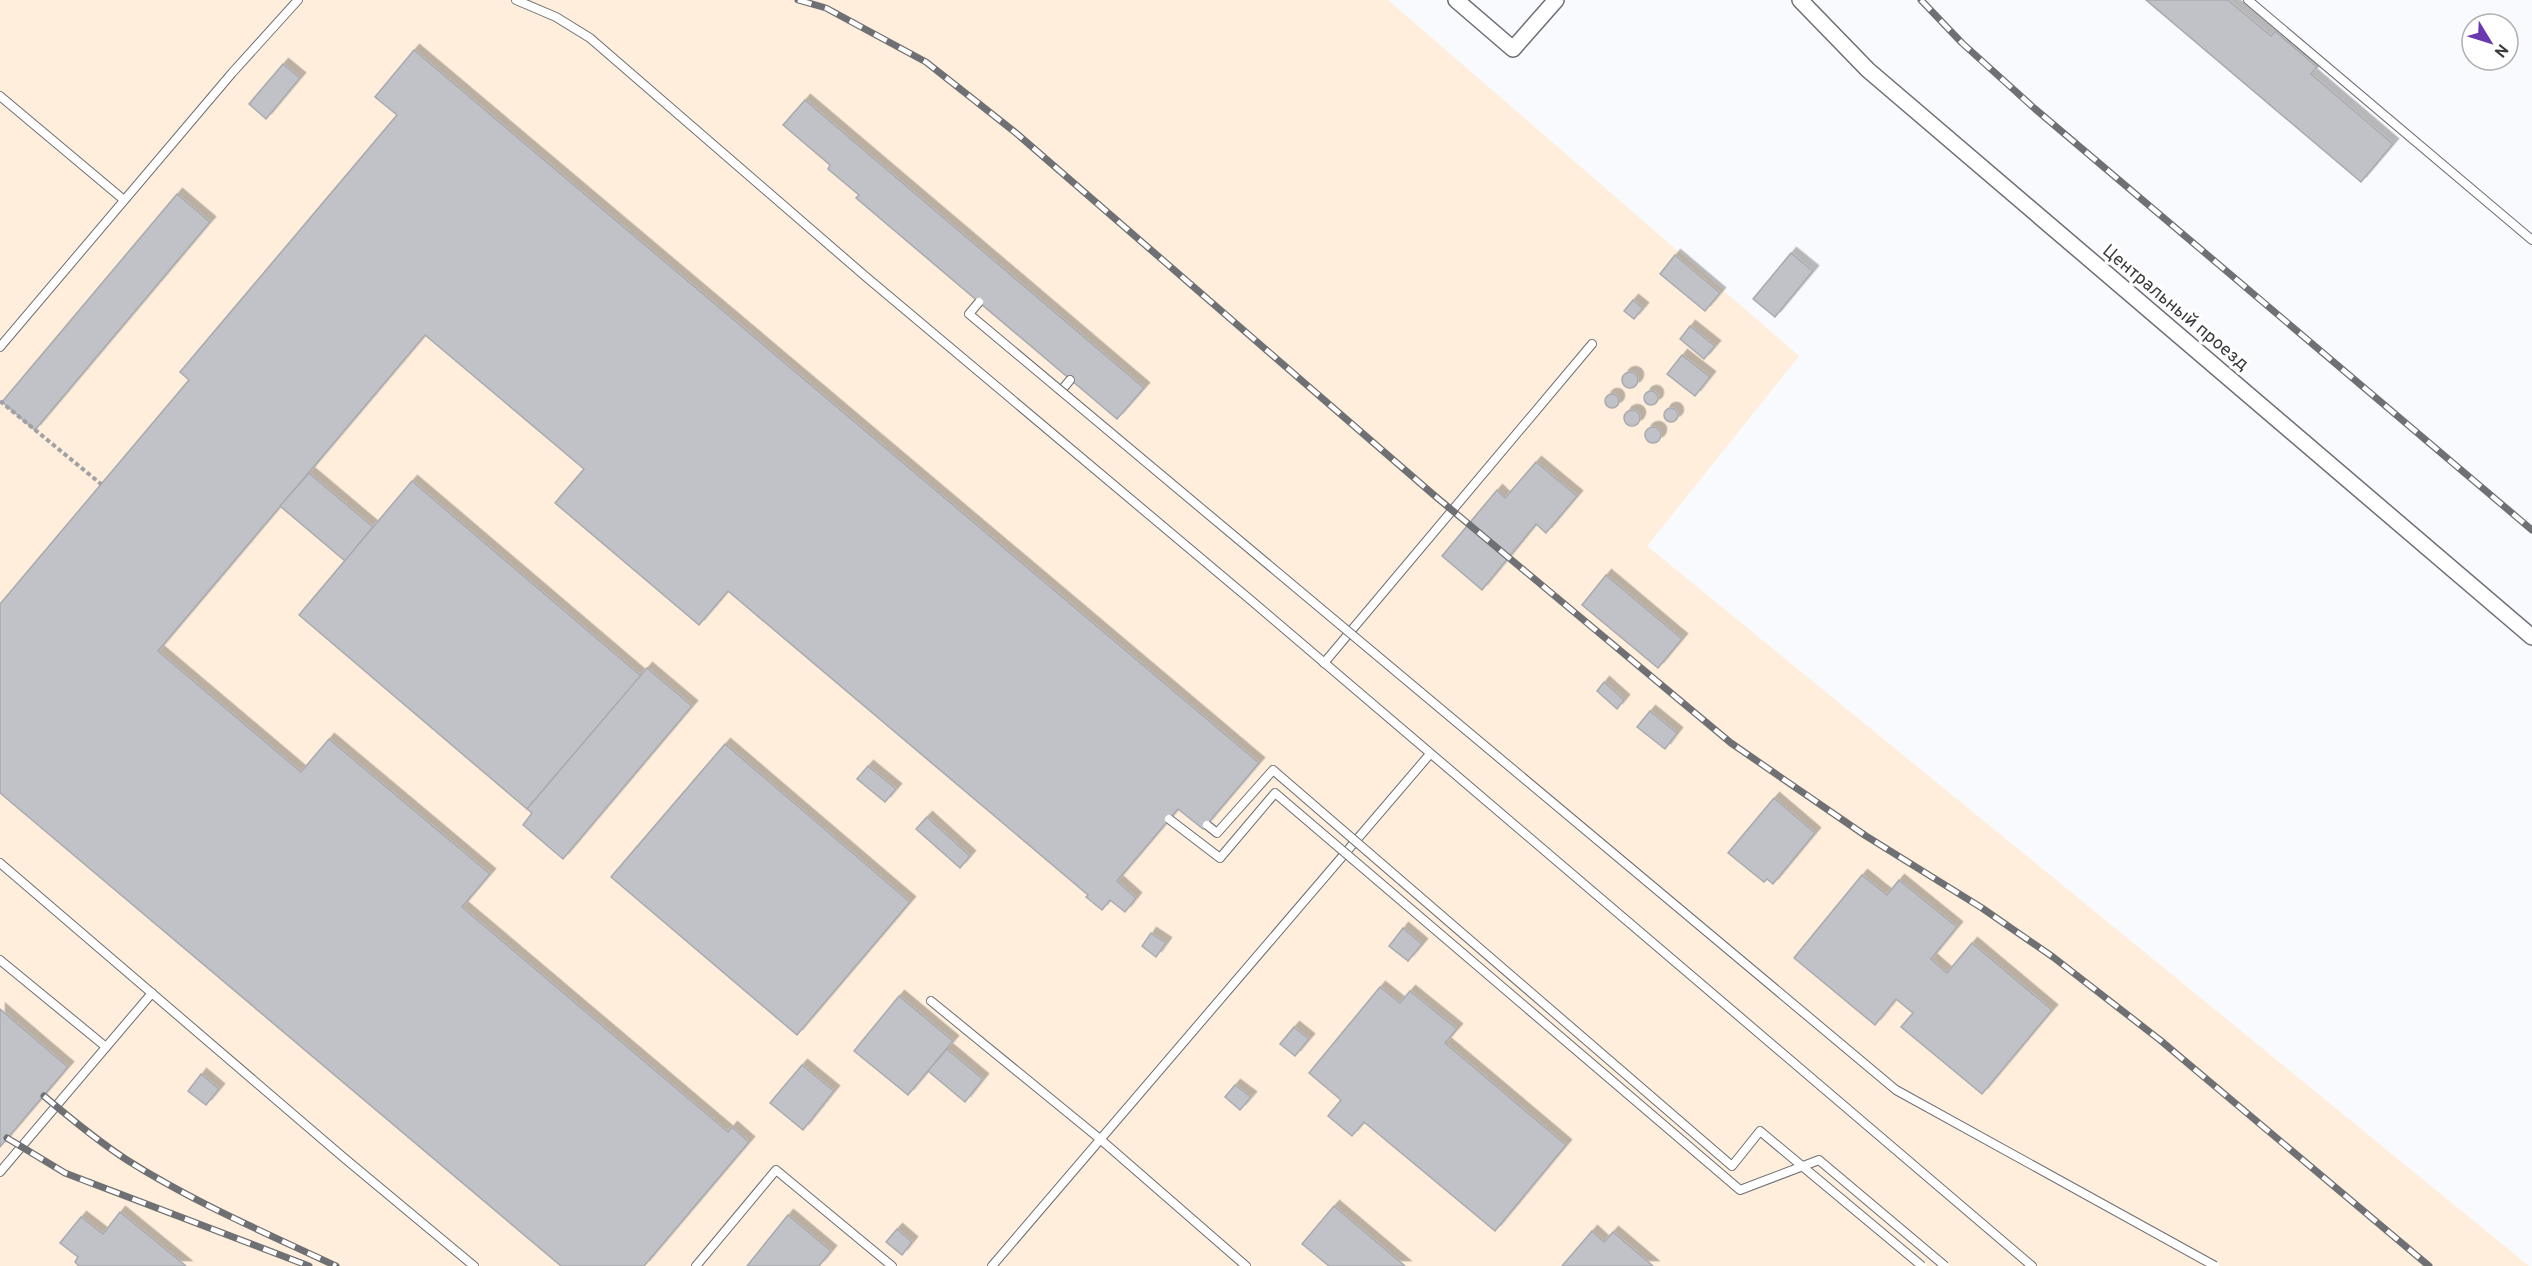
<svg xmlns="http://www.w3.org/2000/svg" width="2532" height="1266" font-family="Overpass,sans-serif">
	<defs>
		<filter id="shadow"><feDropShadow dx="5.5" dy="-5.5" stdDeviation="0" flood-color="#0004"/></filter>
	</defs>
	<rect width="100%" height="100%" fill="#f9fafe"/>
	<path fill="#feeedb" d="M0,0H1388L1799,356L1647,546L2529,1266H0Z"/>
	<g fill="#c0c2c8" stroke="#a8aab0" stroke-width="1.5" filter="url(#shadow)">
		<path d="M2146,0H2228L2271,36L2275,31L2317,67L2311,74L2393,144L2361,182Z"/>
		<path d="M414,50L1259,763L1203,829L1178,809L1117,881L1136,898L1125,912L1110,900L1102,910L1086,897L1088,895L728,591L699,625L555,503L584,469L425,335L158,651L301,772L329,739L490,874L462,907L728,1132L732,1127L749,1142L644,1266H561L0,793V604L189,380L180,372L397,115L375,97Z"/>
		<path d="M283,64L300,78L266,119L249,104Z"/>
		<path d="M805,100L1144,388L1117,419L856,198L859,195L828,169L830,165L783,125Z"/>
		<path d="M177,194L210,222L35,430L2,402Z"/>
		<path d="M1791,253L1813,271L1775,317L1753,299Z"/>
		<path d="M1675,255L1720,293L1705,311L1660,274Z"/>
		<path d="M1633,300L1643,308L1634,319L1624,311Z"/>
		<path d="M1690,326L1715,346L1704,359L1680,339Z"/>
		<path d="M1682,355L1710,377L1695,396L1667,374Z"/>
		<circle cx="1630" cy="380" r="8"/>
		<circle cx="1651" cy="398" r="7"/>
		<circle cx="1612" cy="401" r="7"/>
		<circle cx="1671" cy="415" r="7"/>
		<circle cx="1632" cy="418" r="8"/>
		<circle cx="1653" cy="435" r="8"/>
		<path d="M1536,462L1577,496L1546,533L1536,524L1482,590L1442,556L1497,490L1505,498Z"/>
		<path d="M309,473L373,527L345,561L280,506Z"/>
		<path d="M412,481L641,676L527,809L299,615Z"/>
		<path d="M1606,575L1682,639L1658,668L1582,605Z"/>
		<path d="M647,668L692,706L563,859L523,825L532,813L527,809Z"/>
		<path d="M1604,682L1624,700L1617,709L1597,691Z"/>
		<path d="M1650,711L1677,733L1665,749L1637,727Z"/>
		<path d="M725,744L910,902L797,1035L611,877Z"/>
		<path d="M868,766L896,789L885,802L857,779Z"/>
		<path d="M1774,798L1815,833L1773,884L1767,879L1764,882L1728,853Z"/>
		<path d="M927,817L970,856L960,868L916,829Z"/>
		<path d="M1862,875L1887,895L1899,880L1957,927L1931,959L1947,973L1972,943L2052,1010L1982,1094L1901,1027L1913,1013L1896,999L1875,1025L1794,958Z"/>
		<path d="M1403,928L1422,944L1408,961L1389,946Z"/>
		<path d="M1151,933L1166,943L1156,957L1142,946Z"/>
		<path d="M1380,987L1400,1003L1410,991L1457,1029L1445,1043L1566,1145L1495,1231L1364,1122L1352,1136L1328,1116L1341,1100L1309,1073Z"/>
		<path d="M899,996L953,1041L908,1095L854,1051Z"/>
		<path d="M0,1009L68,1067L0,1147Z"/>
		<path d="M1294,1027L1309,1039L1295,1056L1280,1044Z"/>
		<path d="M947,1049L983,1079L965,1102L928,1071Z"/>
		<path d="M802,1065L834,1091L803,1130L770,1103Z"/>
		<path d="M201,1074L219,1089L206,1105L188,1091Z"/>
		<path d="M1235,1085L1251,1097L1240,1110L1225,1097Z"/>
		<path d="M1334,1206L1405,1266H1329L1302,1244Z"/>
		<path d="M120,1212L186,1266H79L75,1262L78,1257L60,1243L81,1217L103,1234Z"/>
		<path d="M788,1215L831,1251L819,1266H747Z"/>
		<path d="M897,1229L912,1242L902,1255L886,1242Z"/>
		<path d="M1592,1231L1604,1242L1613,1232L1653,1266H1562Z"/>
	</g>
	<g fill="none" stroke-linecap="round" stroke-linejoin="round">
		<g stroke="#6d6e74" stroke-width="10">
			<g id="lane">
				<path d="M516,0L556,17L590,38L865,276L1253,602L2032,1266"/>
				<path d="M2248,0L2532,240"/>
				<path d="M0,96L124,200"/>
				<path d="M0,347L232,73L298,0"/>
				<path d="M1061,391L1070,380"/>
				<path d="M1324,663L1592,344"/>
				<path d="M0,863L343,1157L474,1266"/>
				<path d="M0,960L106,1047"/>
				<path d="M931,1001L1100,1139L1246,1266"/>
				<path d="M0,1172L152,993"/>
				<path d="M696,1266L776,1170L892,1266"/>
				<path d="M992,1266L1430,754"/>
			</g>
		</g>
		<g stroke="#6d6e74" stroke-width="18">
			<g id="street">
				<path d="M1456,0L1513,49L1556,0"/>
				<path d="M1800,0L1868,70L2532,637"/>
			</g>
		</g>
		<path stroke="#a0a1a4" stroke-width="4" stroke-dasharray="4.5 3" stroke-linecap="butt" d="M0,401L101,484"/>
		<use href="#lane" stroke="#fff" stroke-width="8"/>
		<use href="#street" stroke="#fff" stroke-width="15"/>
		<g stroke="#6f7073" stroke-width="7">
			<g id="rail">
				<path d="M798,0L826,8L926,62L1016,133L1435,496L1731,743L1866,836L1982,908L2053,957L2160,1040L2429,1266"/>
				<path d="M1921,0L1962,43L2034,108L2532,530"/>
				<path d="M44,1096C71,1119 98,1141 127,1160C193,1202 266,1233 336,1266"/>
				<path d="M7,1138L65,1173L309,1266"/>
			</g>
		</g>
		<use href="#rail" stroke="#fff" stroke-width="4.5" stroke-dasharray="14" stroke-linecap="butt"/>
		<g stroke="#6d6e74" stroke-width="10" stroke-linecap="butt">
			<g id="lane-bridge">
				<path d="M979,302L969,314L1896,1090L2215,1266"/>
				<path d="M1169,819L1220,858L1275,793L1740,1190L1819,1160L1945,1266"/>
				<path d="M1207,825L1217,833L1273,770L1732,1166L1760,1131L1922,1266"/>
			</g>
		</g>
		<use href="#lane-bridge" stroke="#fff" stroke-width="8"/>
	</g>
	<g text-anchor="middle" stroke-width="6" stroke-linejoin="round" paint-order="stroke">
		<g font-size="18" fill="#393a3c" stroke="#fff">
			<text transform="translate(2176 307) rotate(40)" y="6">Центральный проезд</text>
		</g>
	</g>
	<g transform="translate(2490 42) rotate(128)"><circle r="28" fill="#ffffff" stroke="#b0b0b1" stroke-width="1.5"/>
	<path d="M0-4.5L10 22L0 15L-10 22Z" fill="#6938af"/>
	<text y="-9" font-size="16" font-weight="bold" text-anchor="middle" fill="#393a3c">N</text>
	</g>
</svg>
